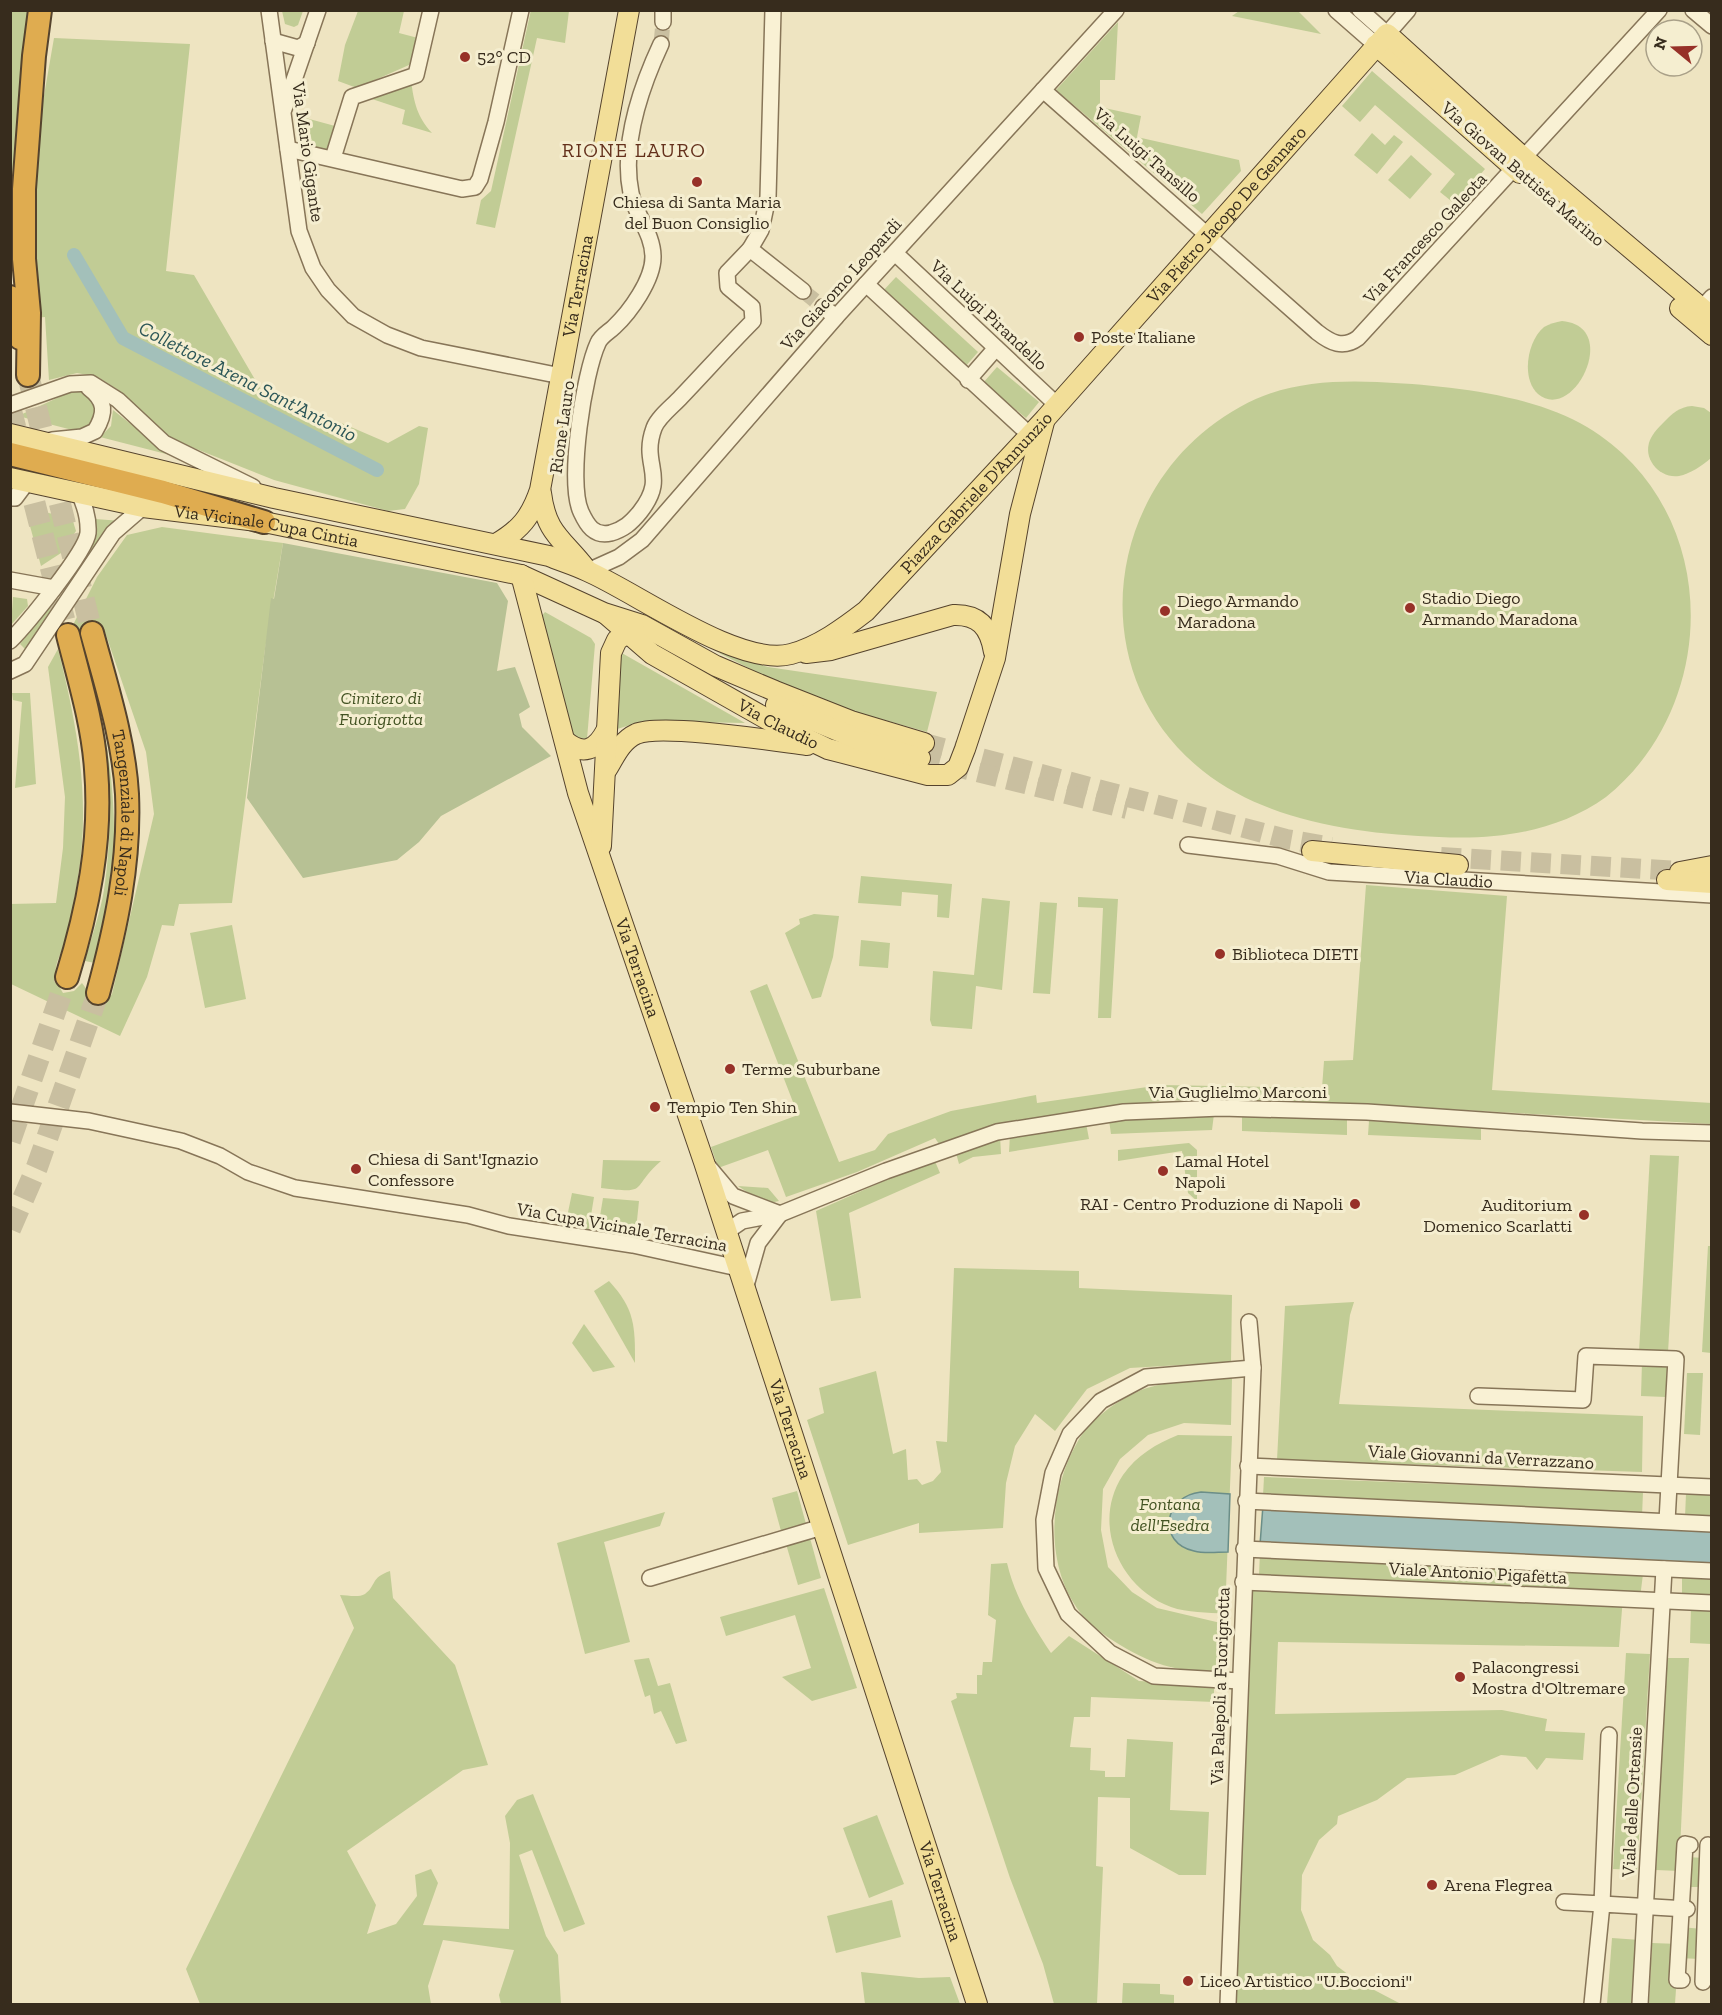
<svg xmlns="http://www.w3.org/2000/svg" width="1722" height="2015" font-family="'Zilla Slab',serif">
	<rect width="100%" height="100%" fill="#eee4c1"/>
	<g fill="#c1cc95">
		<path d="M531,10L569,11L565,43L537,38L495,228L476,224L481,200L491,191Z"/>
		<path d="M10,11H34L14,195L13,240Z"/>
		<path d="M282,11H303L298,25L294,27L285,24Z"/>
		<path d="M358,11H404L399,33L418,38L415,57L409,65L357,88L338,81L345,45Z"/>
		<path d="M1239,11H1298L1321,34L1232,16Z"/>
		<path d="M1118,22L1115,80H1100V107L1141,116L1137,137L1239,160L1241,171L1202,214L1056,90Z"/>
		<path d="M54,38L190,44L166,271L194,275L260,388L388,443L419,426L428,428L419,484L405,509L388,511L274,480L171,439L117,389L98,377L77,373L49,380L45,317L35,318L34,153Z"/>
		<path d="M1372,71L1485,169L1455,204L1440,192L1455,174L1375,105L1360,122L1342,106Z"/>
		<path d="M411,81C414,102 417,117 432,133L402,124L405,110L369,98Z"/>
		<path d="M302,117L335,126L328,150L302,143Z"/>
		<path d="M1372,133L1385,145L1394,135L1403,142L1377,174L1354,155Z"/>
		<path d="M1411,155L1432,174L1410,199L1388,180Z"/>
		<path d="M896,277L978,352L965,367L882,292Z"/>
		<path d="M1562,321C1622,326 1573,424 1538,394C1521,379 1527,341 1544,327C1549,324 1556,322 1562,321Z"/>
		<path d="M997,367L1039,402L1026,418L983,383Z"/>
		<path d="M1377,382C1442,385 1530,393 1587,427C1722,508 1722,704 1606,797C1557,832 1498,840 1439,837C1360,834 1267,822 1203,771C1078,672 1105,481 1240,407C1282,383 1330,380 1377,382Z"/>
		<path d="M84,390L93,398L98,416L84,433L18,416L68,393Z"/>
		<path d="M1692,406L1704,408L1711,413V458C1703,465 1690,474 1679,476C1660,479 1642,459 1650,440C1653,433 1659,427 1664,422C1673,413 1679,407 1692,406Z"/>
		<path d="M113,410L170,455L100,437L111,426Z"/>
		<path d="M25,508L72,518L76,531L61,553L41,566Z"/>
		<path d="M95,519L122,521L82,568L79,563Z"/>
		<path d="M162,527L283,543L265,649L232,903L179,904L174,926L162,925L147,977L120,1036L11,984L10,904L56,903L63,848L65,797L48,667L58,649C77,724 91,800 78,877C75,897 71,917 67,936C65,946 58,956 56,967C55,976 58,985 63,993L74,991L82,983L96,1002L103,1005L112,994L154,814L146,752L105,632L68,635L97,577L127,535Z"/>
		<path d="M13,597L27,599L28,606L11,625Z"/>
		<path d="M52,603L58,608L25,649L20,644Z"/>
		<path d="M545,612L591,638L595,644L587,739L574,738L540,618Z"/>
		<path d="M620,652L745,723L643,721L614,730Z"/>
		<path d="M717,652L768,667L937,692L927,732L831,705L794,691Z"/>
		<path d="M12,693H30L36,784L15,788L22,702L13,700Z"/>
		<path d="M97,697C112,761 119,826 110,892C107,916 100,940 95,963L85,961C91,938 100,914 104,890C114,825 109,761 97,697Z"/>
		<path d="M861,876L952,884L949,918L937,917L938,895L902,892L901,906L858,903Z"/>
		<path d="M1366,885L1507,896L1492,1090L1712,1103L1711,1124L1427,1108L1168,1100L1033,1118L939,1144L935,1138L857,1172L786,1197L768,1150L718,1168L711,1147L798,1115L750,991L767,984L839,1162L875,1150L888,1134L951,1111L1036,1095L1037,1103L1161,1085L1322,1088L1324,1061L1353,1060Z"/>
		<path d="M1078,897L1118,899L1111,1018H1098L1103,908L1078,907Z"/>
		<path d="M982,898L1010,901L1002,990L976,986L972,1029L932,1026L930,1020L933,971L974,975Z"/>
		<path d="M1040,902L1057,903L1050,994L1033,993Z"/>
		<path d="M814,914L839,916L833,957L821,997L812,999L785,933L800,924L799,919Z"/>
		<path d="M232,925L246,999L205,1008L190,933Z"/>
		<path d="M861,940L890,943L888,968L859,966Z"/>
		<path d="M1214,1114L1212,1130L1111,1134L1109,1120Z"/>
		<path d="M1242,1114L1347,1117V1135L1242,1131Z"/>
		<path d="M1369,1121L1481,1127V1140L1368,1135Z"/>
		<path d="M1086,1123L1089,1139L1009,1152L1010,1135Z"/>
		<path d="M1000,1135L1001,1154L973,1157L959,1164L956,1153Z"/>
		<path d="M1189,1143L1197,1150V1201L1188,1193L1182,1151L1118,1161V1150Z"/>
		<path d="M1650,1155L1679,1156L1668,1353L1639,1352Z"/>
		<path d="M934,1159L940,1173L849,1213L861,1298L831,1301L816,1211Z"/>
		<path d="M603,1160L661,1161C629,1189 651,1194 601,1188Z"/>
		<path d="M738,1186L768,1188L779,1201L765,1204Z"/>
		<path d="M572,1193L594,1197L588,1234L549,1228L566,1222Z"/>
		<path d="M603,1198L639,1201L635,1240L597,1234Z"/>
		<path d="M1708,1246H1712L1711,1353L1702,1352Z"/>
		<path d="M954,1268L1079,1271V1288L1232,1295L1231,1362L1130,1368L1087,1389L1055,1431L1035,1414L1015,1446L1006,1483L1003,1528L919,1533V1523L848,1545L807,1420L824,1413L819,1388L876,1371L893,1454L906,1449L908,1480L917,1479L922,1485L933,1481L941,1472L936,1441L947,1442Z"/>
		<path d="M609,1281C635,1309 635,1326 635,1363L594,1291Z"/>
		<path d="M1354,1302L1350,1315L1339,1404L1643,1416L1642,1472L1277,1460L1285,1306Z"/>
		<path d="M584,1324L615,1367L593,1372L572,1343Z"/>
		<path d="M1642,1362L1667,1363L1666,1397L1641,1396Z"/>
		<path d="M1687,1373H1703L1700,1435L1684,1434Z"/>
		<path d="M1232,1378L1231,1425L1184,1423L1148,1435L1120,1459L1103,1489L1101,1530L1108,1567L1132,1592L1157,1608L1225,1624V1673C1208,1671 1191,1671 1175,1668C1147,1663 1103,1638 1084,1617C1043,1570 1048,1492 1078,1441C1090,1420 1115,1402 1137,1392C1159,1381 1207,1379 1232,1378Z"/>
		<path d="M1178,1435L1232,1436L1225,1614C1208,1612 1187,1613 1171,1607C1119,1588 1091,1523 1123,1475C1137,1455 1156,1444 1178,1435Z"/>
		<path d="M1264,1477L1643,1492L1642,1516L1263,1496Z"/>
		<path d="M797,1491L806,1524L781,1531L772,1498Z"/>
		<path d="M1686,1494L1711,1495V1519L1685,1517Z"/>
		<path d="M665,1512L660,1526L604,1542L630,1642L585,1654L557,1543Z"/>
		<path d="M810,1538L821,1578L798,1585L786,1544Z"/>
		<path d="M1260,1552L1643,1574L1640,1598L1623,1597L1619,1647L1278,1642L1275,1714L1502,1710L1547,1719L1545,1731L1585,1733L1583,1760L1546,1758L1537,1770L1526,1757L1501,1755L1455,1775L1407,1778L1377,1800L1338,1816L1337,1824L1319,1840L1302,1875L1301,1910L1313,1940L1330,1955L1337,1966L1357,1981L1401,2004H1235L1252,1584L1259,1575Z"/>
		<path d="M1007,1563C1015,1597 1032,1624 1051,1653L1069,1636L1139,1681L1214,1685V1702L1091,1697L1090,1717H1074L1070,1747L1091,1748L1090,1770L1105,1771V1777H1125L1127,1739L1173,1742L1170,1810L1209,1812L1206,1875H1179L1130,1848V1798L1098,1797L1096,1866L1103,1867L1097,2004H1054L1043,1964L1010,1878L951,1701L957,1698L956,1693L977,1694V1675H982L983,1662H992L996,1620L988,1615L991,1564Z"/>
		<path d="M390,1571L393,1598L455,1665L488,1765L463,1770L347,1851L376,1905L367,1934L396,1924L417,1896L415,1875L431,1869L438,1883L423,1925L509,1929L510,1843L505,1816L517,1800L533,1794L585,1924L564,1932L532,1850L519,1855L546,1936L558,1955L561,2004H501L499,1995L514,1950L443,1940L428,1986L431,2004H200L186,1969L354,1628L340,1595C347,1595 358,1598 365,1594C377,1585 370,1578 390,1571Z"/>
		<path d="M1682,1576H1711V1598L1682,1597Z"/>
		<path d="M824,1588L857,1688L812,1701L782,1677L811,1668L795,1615L726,1636L720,1617Z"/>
		<path d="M1691,1606L1711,1607V1644L1690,1643Z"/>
		<path d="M1626,1653L1650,1654L1637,1870L1613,1869Z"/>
		<path d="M649,1658L658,1686L670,1683L687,1741L676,1744L661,1711L654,1714L650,1695L645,1697L634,1660Z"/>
		<path d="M1665,1658H1689L1679,1871L1656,1870Z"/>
		<path d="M877,1815L904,1884L869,1898L843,1828Z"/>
		<path d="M1686,1857L1705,1858L1704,1887H1685Z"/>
		<path d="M892,1900L901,1937L836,1953L827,1916Z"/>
		<path d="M1681,1927L1702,1929L1699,1959L1679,1958Z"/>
		<path d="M1612,1938L1640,1940L1635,2004H1607Z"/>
		<path d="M1652,1943L1679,1944L1675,2004H1649Z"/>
		<path d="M861,1972L919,1978L950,1977L960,2004H865Z"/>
		<path d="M1123,1983L1160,1984V1994L1174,1995V2004H1122Z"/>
	</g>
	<path fill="#b7c194" d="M283,543L497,583L508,601L497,671L515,667L530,707L519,714L522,727L551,756L441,816L419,842L397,860L303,878L247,798L271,598L274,599Z"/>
	<g fill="#a3c0ba" stroke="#6b8e88" stroke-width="1.5">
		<path d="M1201,1492L1230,1494L1228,1552C1217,1552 1205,1554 1194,1551C1157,1543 1163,1496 1201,1492Z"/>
		<path d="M1263,1505L1711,1529L1712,1566L1260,1545Z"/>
	</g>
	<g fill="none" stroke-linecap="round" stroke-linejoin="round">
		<path stroke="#a3c0ba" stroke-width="14" d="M74,255L123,338L377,470"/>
		<g stroke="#c9bfa0" stroke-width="15" stroke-dasharray="15 8" stroke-linecap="butt">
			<path d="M661,44L663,22"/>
			<path d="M803,291L823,307"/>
		</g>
		<g stroke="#c9bfa0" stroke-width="20" stroke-dasharray="20 10" stroke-linecap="butt">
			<path d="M924,743L1286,839L1331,847"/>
			<path d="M920,758L1127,809"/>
			<path d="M1441,857L1696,872"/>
		</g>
		<g stroke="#c9bfa0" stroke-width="22" stroke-dasharray="22 11" stroke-linecap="butt">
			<path d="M28,375L92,633"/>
			<path d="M10,407L68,635"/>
			<path d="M10,1141L67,977"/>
			<path d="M10,1229L37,1167L98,993"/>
		</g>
		<g stroke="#877558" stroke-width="18">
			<g id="minor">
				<path d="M269,10L299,231L313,268L328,290L353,316L387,335L421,348L561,376"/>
				<path d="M663,10V22"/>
				<path d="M773,10L768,197L761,230L750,249L803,291"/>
				<path d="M1336,10L1376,45"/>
				<path d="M1360,10L1387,34L1408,10"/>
				<path d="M1693,10L1712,26"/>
				<path d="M273,41L298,48L307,43"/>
				<path d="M661,44C641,87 621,144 631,193C635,215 653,233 653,257C653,280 630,312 614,327C609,332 601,336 598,343C584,373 567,482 581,512C587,525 594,537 611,533C624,529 631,523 640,512C669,475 640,466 654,428C658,417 673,406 681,397C705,372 728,346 753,321L752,307L728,287L727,273L750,249"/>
				<path d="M1043,90L1317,332C1331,343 1343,349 1358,338L1659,10"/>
				<path d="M284,109L318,10"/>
				<path d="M288,149L462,189L475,187L480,179L496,122L521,10"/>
				<path d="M333,158L352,97L416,75L431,10"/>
				<path d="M895,253L1057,405"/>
				<path d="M866,284L1030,435"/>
				<path d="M823,307L836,317"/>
				<path d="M1701,309L1712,297"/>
				<path d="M968,380L996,348"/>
				<path d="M10,405L70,384L91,383L118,400L164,443L253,487"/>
				<path d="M52,440L82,437L95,431C106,413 106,401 89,388"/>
				<path d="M10,498H15L27,482"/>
				<path d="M588,571L619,557L642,540L836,317L1116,10"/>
				<path d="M10,580L54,588"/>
				<path d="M10,641C26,625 86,552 88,533C89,518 85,506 79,493"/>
				<path d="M10,671L25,664L113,533L143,507"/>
				<path id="s1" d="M1188,845L1278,856L1329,872L1712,895"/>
				<path d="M10,1112L89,1121L181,1141L220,1156L248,1172L295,1188L468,1215L509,1226L633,1245L738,1268"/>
				<path d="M707,1165L733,1196L780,1214"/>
				<path d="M726,1232L742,1221L780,1214L886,1171L997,1132L1124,1112L1221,1108L1367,1112L1642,1131L1712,1133"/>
				<path d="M745,1289L758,1243L780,1214"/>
				<path d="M1478,1396L1583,1400L1586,1356L1676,1359L1667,1521"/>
				<path d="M1248,1466L1712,1487"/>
				<path d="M1246,1501L1712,1524"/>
				<path d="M1244,1549L1712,1571"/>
				<path d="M650,1578L822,1527"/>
				<path d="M1243,1582L1712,1603"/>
				<path d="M1240,1681L1154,1676L1110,1653L1068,1614L1046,1568L1044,1520L1053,1473L1070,1434L1101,1401L1146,1377L1253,1368"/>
				<path d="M1564,1902L1602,1904L1609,1735"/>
				<path d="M1682,1980H1677L1685,1844L1690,1845"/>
				<path d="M1703,1982L1708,1845"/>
				<path d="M1228,2004L1253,1368L1249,1322"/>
				<path d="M1592,2004L1602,1904L1687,1909"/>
				<path d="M1640,2004L1664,1569"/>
			</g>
		</g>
		<g stroke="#55432d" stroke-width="22">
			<g id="major">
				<path d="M1376,45L1520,173"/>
				<path d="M1680,308L1712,335"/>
				<path id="s2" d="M10,434L274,498L549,556C561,561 575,565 587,571C636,592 739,668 791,654C818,647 844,628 866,611L1045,419L1387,34L1525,159L1712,317"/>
				<path id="s3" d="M10,478L143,507L264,522L521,575L604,613L642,625L716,666L775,691L851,721L924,743"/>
				<path d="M541,493C546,534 563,539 586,569"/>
				<path id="s4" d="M496,544C520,530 531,517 540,490L629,10"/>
				<path id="s5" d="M521,575L578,793L704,1162L977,2004"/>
				<path id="s6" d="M607,615L652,654L772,722L828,749L928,775H948L958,767L965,749L995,658L1020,514L1044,422"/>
				<path d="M806,653L831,650L953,615C979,614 990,627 994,652"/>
				<path d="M776,705L865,742L920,758"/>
				<path d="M565,741C583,756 596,750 606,731"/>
				<path d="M607,769C615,756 621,741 636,734C661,723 775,741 807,745"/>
				<path d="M601,846L611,653L617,640L634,628"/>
				<path d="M1312,851L1458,865"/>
				<path d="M1680,872L1712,866"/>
				<path d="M1667,880L1712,883"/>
			</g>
		</g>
		<g stroke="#55432d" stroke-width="26">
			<g id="highway">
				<path d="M10,297L20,338"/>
				<path d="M28,375L29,313L24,259V189L34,56L40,10"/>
				<path d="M10,454L163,492L264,522"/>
				<path id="s7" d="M92,633C106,685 124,740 127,794C130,863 116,927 98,993"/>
				<path d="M67,977C88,909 102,840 96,769C93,724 79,679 68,635"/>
			</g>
		</g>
		<use href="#minor" stroke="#f9f1d4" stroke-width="15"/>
		<use href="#major" stroke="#f2de98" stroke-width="20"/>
		<use href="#highway" stroke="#dfac50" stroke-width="22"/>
	</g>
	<g fill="#973128" stroke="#f5eed0" stroke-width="2">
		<circle cx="465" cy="57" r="6"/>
		<circle cx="697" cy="182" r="6"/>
		<circle cx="1079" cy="337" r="6"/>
		<circle cx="1410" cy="608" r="6"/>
		<circle cx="1165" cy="611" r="6"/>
		<circle cx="1220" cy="954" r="6"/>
		<circle cx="730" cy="1069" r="6"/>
		<circle cx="655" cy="1107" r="6"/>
		<circle cx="356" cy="1169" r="6"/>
		<circle cx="1163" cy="1171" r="6"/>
		<circle cx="1355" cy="1204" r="6"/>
		<circle cx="1584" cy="1215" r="6"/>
		<circle cx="1460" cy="1677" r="6"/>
		<circle cx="1432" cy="1885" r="6"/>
		<circle cx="1188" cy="1981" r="6"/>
	</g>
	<g text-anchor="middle" stroke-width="6" stroke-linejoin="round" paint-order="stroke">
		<g font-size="18" fill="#372c1d" stroke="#f5eed0" text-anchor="start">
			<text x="477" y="63">52° CD</text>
			<text x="697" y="208" text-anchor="middle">Chiesa di Santa Maria<tspan x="697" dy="21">del Buon Consiglio</tspan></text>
			<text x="1091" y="343">Poste Italiane</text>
			<text x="1422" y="604">Stadio Diego<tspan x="1422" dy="21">Armando Maradona</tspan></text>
			<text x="1177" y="607">Diego Armando<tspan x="1177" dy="21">Maradona</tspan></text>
			<text x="1232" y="960">Biblioteca DIETI</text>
			<text x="742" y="1075">Terme Suburbane</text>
			<text x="667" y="1113">Tempio Ten Shin</text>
			<text x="368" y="1165">Chiesa di Sant'Ignazio<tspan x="368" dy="21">Confessore</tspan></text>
			<text x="1175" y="1167">Lamal Hotel<tspan x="1175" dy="21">Napoli</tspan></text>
			<text x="1343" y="1210" text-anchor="end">RAI - Centro Produzione di Napoli</text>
			<text x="1572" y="1211" text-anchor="end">Auditorium<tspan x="1572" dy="21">Domenico Scarlatti</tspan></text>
			<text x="1472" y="1673">Palacongressi<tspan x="1472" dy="21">Mostra d'Oltremare</tspan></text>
			<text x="1444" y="1891">Arena Flegrea</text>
			<text x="1200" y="1987">Liceo Artistico "U.Boccioni"</text>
		</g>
		<g font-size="18" fill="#372c1d" stroke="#f5eed0">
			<text transform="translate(308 152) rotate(82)" y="6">Via Mario Gigante</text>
			<text transform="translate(1147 155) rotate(41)" y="6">Via Luigi Tansillo</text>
			<text transform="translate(1523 174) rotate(41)" y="6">Via Giovan Battista Marino</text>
			<text dy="6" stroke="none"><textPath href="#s2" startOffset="1440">Via Pietro Jacopo De Gennaro</textPath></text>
			<text transform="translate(1425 238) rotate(-47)" y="6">Via Francesco Galeota</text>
			<text transform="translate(841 284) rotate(-48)" y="6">Via Giacomo Leopardi</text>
			<text dy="6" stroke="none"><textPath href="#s4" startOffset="279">Via Terracina</textPath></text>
			<text transform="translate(989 315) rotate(43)" y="6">Via Luigi Pirandello</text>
			<text transform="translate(562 427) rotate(-82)" y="6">Rione Lauro</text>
			<text dy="6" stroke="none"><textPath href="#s2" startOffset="1066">Piazza Gabriele D'Annunzio</textPath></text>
			<text dy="6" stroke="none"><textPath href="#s3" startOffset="261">Via Vicinale Cupa Cintia</textPath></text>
			<text dy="6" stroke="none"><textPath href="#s6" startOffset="204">Via Claudio</textPath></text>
			<text dy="6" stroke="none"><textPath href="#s7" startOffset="184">Tangenziale di Napoli</textPath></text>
			<text dy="6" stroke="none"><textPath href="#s1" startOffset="264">Via Claudio</textPath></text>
			<text dy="6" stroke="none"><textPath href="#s5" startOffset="410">Via Terracina</textPath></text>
			<text x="1238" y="1098">Via Guglielmo Marconi</text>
			<text transform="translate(622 1227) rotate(10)" y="6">Via Cupa Vicinale Terracina</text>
			<text dy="6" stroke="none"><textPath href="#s5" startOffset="896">Via Terracina</textPath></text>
			<text transform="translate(1481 1457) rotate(3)" y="6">Viale Giovanni da Verrazzano</text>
			<text transform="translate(1478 1573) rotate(3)" y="6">Viale Antonio Pigafetta</text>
			<text transform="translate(1220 1686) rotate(-88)" y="6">Via Palepoli a Fuorigrotta</text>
			<text transform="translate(1632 1802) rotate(-87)" y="6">Viale delle Ortensie</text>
			<text dy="6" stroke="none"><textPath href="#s5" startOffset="1382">Via Terracina</textPath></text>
		</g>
		<g font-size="18" font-style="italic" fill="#435323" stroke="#f5eed0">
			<text x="381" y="704">Cimitero di<tspan x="381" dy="21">Fuorigrotta</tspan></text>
			<text x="1170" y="1510">Fontana<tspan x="1170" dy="21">dell'Esedra</tspan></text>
		</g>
		<g font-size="20" letter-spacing="1.5" fill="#64311c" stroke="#f5eed0">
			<text x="634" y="157">RIONE LAURO</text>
		</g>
		<g font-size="20" font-style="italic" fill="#2c5657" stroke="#f5eed0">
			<text transform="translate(248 381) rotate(27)" y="7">Collettore Arena Sant'Antonio</text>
		</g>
	</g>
	<rect width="1722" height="2015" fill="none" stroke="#372c1d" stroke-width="24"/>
	<g transform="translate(1674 48) rotate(289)"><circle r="28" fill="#f5eed0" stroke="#a9a088" stroke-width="1.5"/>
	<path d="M0-4.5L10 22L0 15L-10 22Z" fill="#973128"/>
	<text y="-9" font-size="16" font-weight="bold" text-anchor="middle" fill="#372c1d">N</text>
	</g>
</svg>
